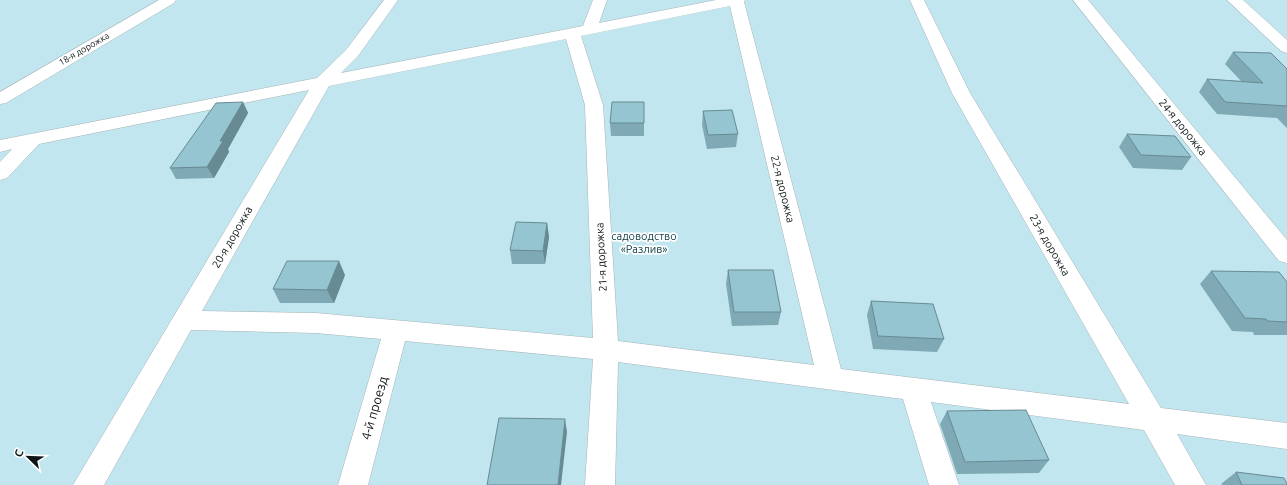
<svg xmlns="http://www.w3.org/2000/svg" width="1287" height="485" font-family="Ubuntu,sans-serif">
	<rect width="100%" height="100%" fill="#f3fcff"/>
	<rect fill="#c1e6ef" x="0" y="0" width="1287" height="485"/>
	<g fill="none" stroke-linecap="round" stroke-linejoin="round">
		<g stroke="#a6b4b7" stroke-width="1">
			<g id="minor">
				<path d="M159,0H176L174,3L6,103L0,104V92Z"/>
				<path d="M384,0H398L358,56L341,73L583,26L593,0H607L599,23L716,0H745L744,2L841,369L1129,404L952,93L910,0H924L970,93L1161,408L1287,423V449L1177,434L1206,485H1175L1144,430L931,402L959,485H929L903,399L618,362L615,485H585L593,359L405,341L368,485H338L381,339L316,333L191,330L104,485H73L309,90L39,144L7,178L0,180V162L12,149L0,152V140L317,78L346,50ZM730,6L814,365L618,341L603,105L581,36ZM566,39L585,105L593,338L316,313L202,311L329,86Z"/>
				<path d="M1073,0H1088L1287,240V263L1279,261Z"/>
				<path d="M1227,0H1243L1287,40V53L1281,51Z"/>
			</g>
		</g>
		<use href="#minor" fill="#fff" fill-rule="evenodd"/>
	</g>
	<g fill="#7fa9b4">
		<path d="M1233,52L1287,69V128L1277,118L1217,114L1199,92L1207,79L1241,81L1225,64Z"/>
		<path d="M243,102L248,113L228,149L229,152L214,178L176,179L170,168Z"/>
		<path d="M644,102V136H611L610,123Z"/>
		<path d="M703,111L738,134L736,147L707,149L702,125Z"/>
		<path d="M1127,134L1191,157L1182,170L1133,168L1119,147Z"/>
		<path d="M547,223L549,237L545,264H512L510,250Z"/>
		<path d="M728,270L781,312L778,325L732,326L726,284Z"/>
		<path d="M1211,271L1287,282V335H1254L1253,332L1232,331L1200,284Z"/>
		<path d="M345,275L334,303H280L273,289Z"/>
		<path d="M871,301L944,339L937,352L873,349L867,315Z"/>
		<path d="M947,411L1049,460L1039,473L957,474L940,424Z"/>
		<path d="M1236,472L1287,485H1222L1221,484Z"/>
	</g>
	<g fill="#688a92">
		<path d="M243,102L248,113L228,149L229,152L214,178L207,167L220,141Z"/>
		<path d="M547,223L549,237L545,264L543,251Z"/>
		<path d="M339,261L345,275L334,303L327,290Z"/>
		<path d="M565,419L567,432L561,485H558Z"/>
	</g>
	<g fill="#94c5d1" stroke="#688a92">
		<path d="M1233,52L1271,53L1287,69V106L1225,102L1207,79L1263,83Z"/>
		<path d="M243,102L220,141H223L207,167L170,168L216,103Z"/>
		<path d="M612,102H644V123H610Z"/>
		<path d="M732,110L738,134L708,135L703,111Z"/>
		<path d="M1127,134L1175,136L1191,157L1141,155Z"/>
		<path d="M516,222L547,223L543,251L510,250Z"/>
		<path d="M287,261H339L327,290L273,289Z"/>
		<path d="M728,270H773L781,312H734Z"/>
		<path d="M1211,271L1279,272L1287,282V322L1267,321L1266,319L1245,318Z"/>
		<path d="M871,301L933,304L944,339L878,336Z"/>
		<path d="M1026,410L1049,460L965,462L947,411Z"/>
		<path d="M499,418L565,419L558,485H487Z"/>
		<path d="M1236,472L1284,478L1287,484V485H1242Z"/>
	</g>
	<g text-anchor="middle" stroke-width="3.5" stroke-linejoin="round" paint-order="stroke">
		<g font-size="9" fill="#101617" stroke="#fff">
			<text transform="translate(84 49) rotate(-30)" y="3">18-я дорожка</text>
		</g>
		<g font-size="11" fill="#101617" stroke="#fff">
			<text transform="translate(1183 127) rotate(51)" y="4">24-я дорожка</text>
			<text transform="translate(783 189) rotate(76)" y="4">22-я дорожка</text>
			<text transform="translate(232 237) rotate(-60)" y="4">20-я дорожка</text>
			<text transform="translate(1050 245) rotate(60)" y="4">23-я дорожка</text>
			<text transform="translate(601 257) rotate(-93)" y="4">21-я дорожка</text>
		</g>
		<g font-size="11" fill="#0a3942" stroke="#fff">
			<text x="644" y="240">садоводство<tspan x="644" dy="13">«Разлив»</tspan></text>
		</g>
		<g font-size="13" fill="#101617" stroke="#fff">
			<text transform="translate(374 408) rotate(-74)" y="5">4-й проезд</text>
		</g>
	</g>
	<g transform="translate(28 457) rotate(293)" stroke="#ffffff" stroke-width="3" paint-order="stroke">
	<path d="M0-3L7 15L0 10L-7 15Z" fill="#101617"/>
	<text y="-6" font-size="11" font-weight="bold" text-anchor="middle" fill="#101617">С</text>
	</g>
</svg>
